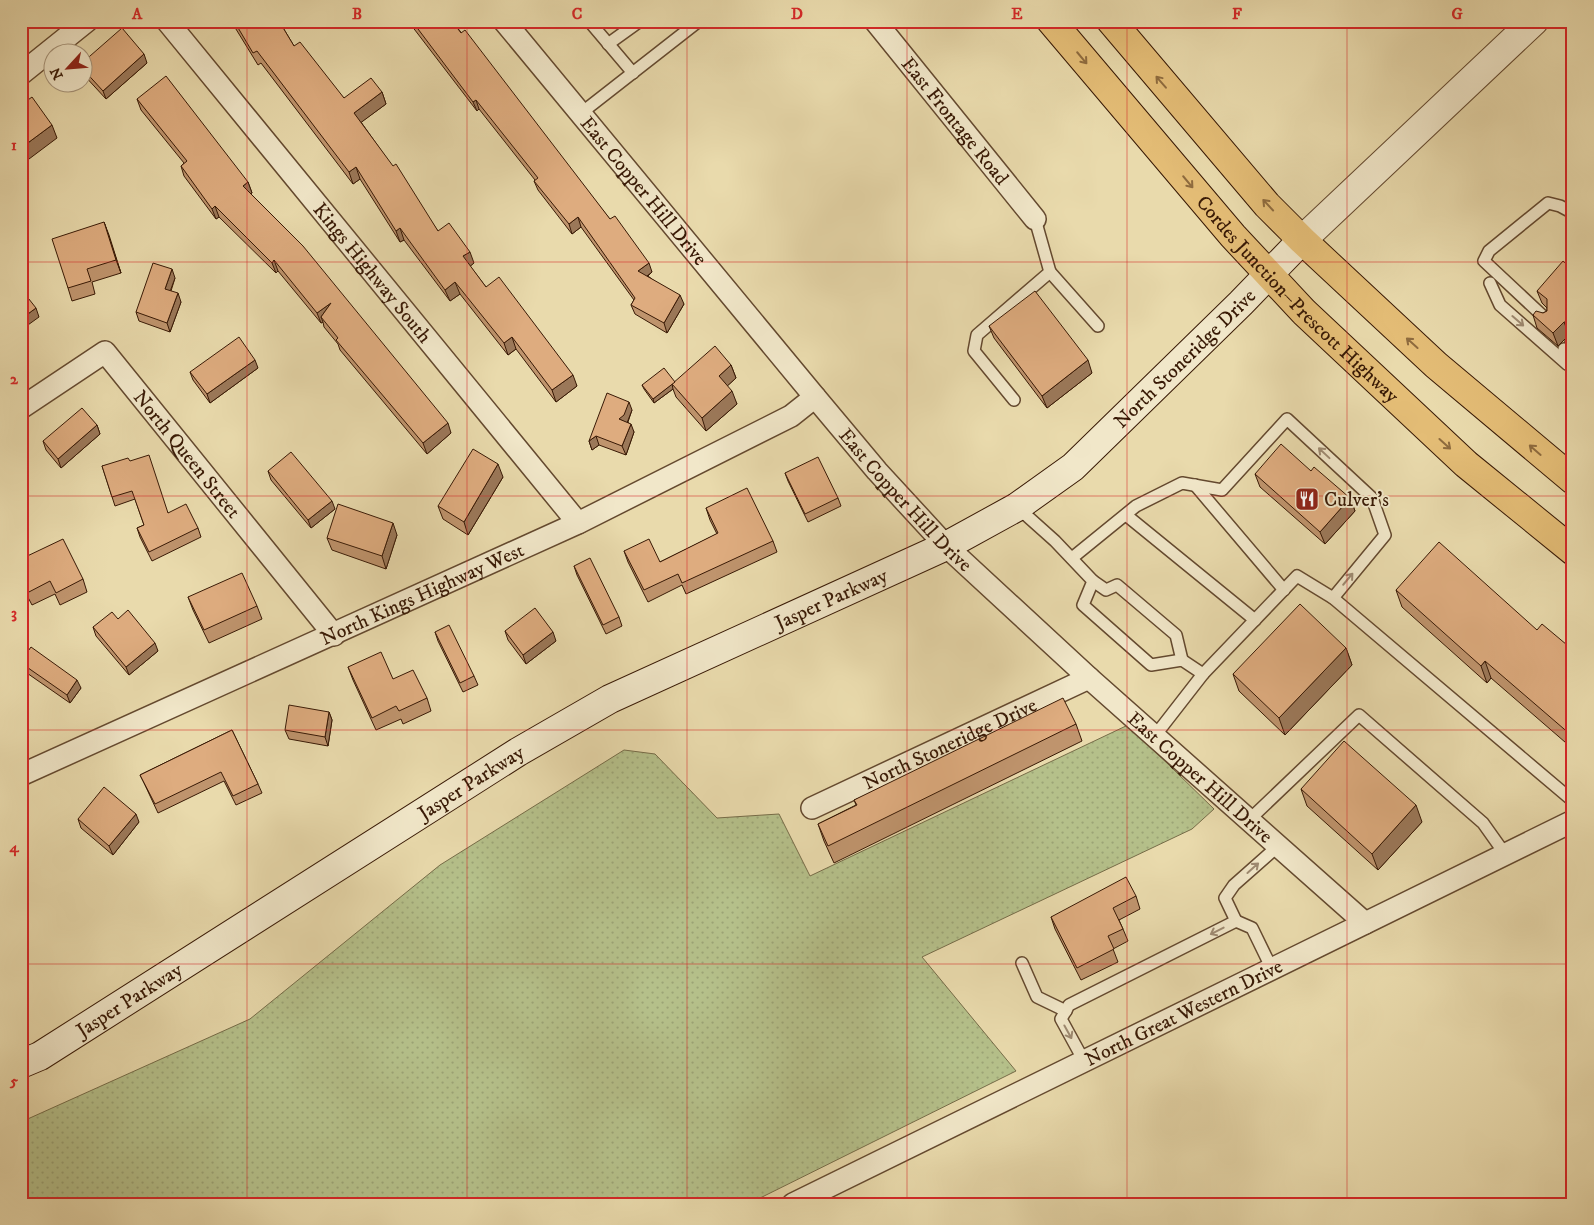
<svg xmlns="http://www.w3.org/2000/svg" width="1594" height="1225" font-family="'IM FELL DW Pica',serif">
	<defs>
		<pattern id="grass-dots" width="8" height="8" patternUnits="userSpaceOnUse" patternTransform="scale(1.25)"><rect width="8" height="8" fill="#b5c08a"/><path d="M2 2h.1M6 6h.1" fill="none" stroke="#9ca476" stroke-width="1.8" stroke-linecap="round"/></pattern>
	</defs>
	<rect width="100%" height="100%" fill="#e9daac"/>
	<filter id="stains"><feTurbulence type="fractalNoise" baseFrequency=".004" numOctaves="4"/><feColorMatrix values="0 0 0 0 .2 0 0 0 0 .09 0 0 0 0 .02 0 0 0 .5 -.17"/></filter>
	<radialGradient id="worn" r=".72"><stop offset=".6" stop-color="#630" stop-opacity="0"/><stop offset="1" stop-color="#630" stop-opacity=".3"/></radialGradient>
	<path fill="url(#grass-dots)" stroke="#766c48" d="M1128,725L1214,809L1192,829L922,957L1016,1071L748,1204H21V1122L250,1019L440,865L624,750L655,754L717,818L779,814L810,876Z"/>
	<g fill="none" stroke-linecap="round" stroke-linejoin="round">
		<g stroke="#64492f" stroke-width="14">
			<g id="service">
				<path d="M589,21L633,73"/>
				<path d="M608,44L640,21"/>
				<path d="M580,114L699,21"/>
				<path d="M1050,272L1098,326"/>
				<path d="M1490,283L1500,305L1567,364L1573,366"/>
				<path d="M1546,319L1484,261L1489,251L1548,203L1560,206L1573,213"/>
				<path d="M1571,342L1573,344"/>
				<path d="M1564,349L1573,357"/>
				<path d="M1014,400L974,351L977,335L1050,272L1035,219"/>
				<path d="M1195,485L1284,590"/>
				<path d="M1017,507L1055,541L1093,581L1083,605L1151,665L1182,660L1203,674L1154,737"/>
				<path d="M1126,515L1255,620"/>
				<path d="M1072,558L1136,506L1182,483L1222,490L1287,419L1372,498L1385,535L1333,598L1297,576L1203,674"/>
				<path d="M1093,581L1106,590L1117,585L1176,635L1182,660"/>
				<path d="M1333,598L1573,801"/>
				<path d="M1248,821L1359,715L1483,823L1505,854"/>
				<path d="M1236,921L1225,898L1234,885L1277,847"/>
				<path d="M1022,963L1037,997L1066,1011"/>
				<path d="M1084,1061L1061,1019L1069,1005L1236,921L1252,928L1272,969"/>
			</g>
		</g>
		<g stroke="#64492f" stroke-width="24">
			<g id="minor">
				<path id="s1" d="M167,21L578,523"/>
				<path id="s2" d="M504,21L815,397L877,471L946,546L1089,678L1365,923"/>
				<path id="s3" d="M875,21L1035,219"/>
				<path d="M21,74L87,21"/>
				<path id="s4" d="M21,408L105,352L334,635"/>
				<path id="s5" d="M21,775L578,523L791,416L815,397"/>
				<path id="s6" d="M812,808L1089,678"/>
				<path id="s7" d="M793,1204L1573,821"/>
			</g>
		</g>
		<g stroke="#64492f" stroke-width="30">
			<path id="tertiary" d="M1302,240L1534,21"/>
		</g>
		<g stroke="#381905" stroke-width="30">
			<g id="secondary">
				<path id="s8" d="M21,1064L40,1056L518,752L610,699L946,546L1017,507L1073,467L1241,303L1302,240"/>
			</g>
		</g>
		<g stroke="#381905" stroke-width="30">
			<g id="primary">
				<path id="s9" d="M1051,21L1233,236L1304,312L1466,464L1573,551"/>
				<path d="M1111,21L1267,205L1302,240L1436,365L1573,480"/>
			</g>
		</g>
		<use href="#service" stroke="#f1e7c9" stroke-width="11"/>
		<use href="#minor" stroke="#f1e7c9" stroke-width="21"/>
		<use href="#tertiary" stroke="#f1e7c9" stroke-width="28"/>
		<use href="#secondary" stroke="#f1e7c9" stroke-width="28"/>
		<use href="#primary" stroke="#e4bd76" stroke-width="28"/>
	</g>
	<g fill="#bf946d" stroke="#381905">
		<path d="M231,21H279L294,46L344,98L382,92L386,104L361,122L438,231L474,263L470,266L486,287L577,386L556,402L516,349L508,355L460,294L450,301L404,240L400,242L360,179L353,184L261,63L258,65Z"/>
		<path d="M408,21H452L652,272L648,276L684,304L667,333L635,314L631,305L634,300L581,227L572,234L538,190L534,181L535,180L479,109L477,111Z"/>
		<path d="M82,63H147L106,99L83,74Z"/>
		<path d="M137,99L248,182L252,193L250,194L451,433L427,454L340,350L338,344L324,327L323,322L321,323L278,271L276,273L219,217L216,219L184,176L181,166L184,163L141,110Z"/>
		<path d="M104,222L121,273L92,282L95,294L72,301L68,288Z"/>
		<path d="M1573,270V335H1569L1558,346L1537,328L1533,315L1543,313L1547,311V308L1542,303L1537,291Z"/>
		<path d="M175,278L171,291L181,302L170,332L139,321L136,312Z"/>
		<path d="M989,326L1092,373L1047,408L994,338Z"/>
		<path d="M731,365L736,378L727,386L737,404L706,431L676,397L673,389L654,403L644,389L642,385L675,382Z"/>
		<path d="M258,368L210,403L193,380L190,372Z"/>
		<path d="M632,410L628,422L634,432L626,455L599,445L592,450L589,441Z"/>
		<path d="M97,425L100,434L61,468L46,450L43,441Z"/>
		<path d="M130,461L168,513L198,528L201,537L152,561L140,537L137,528L144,525L135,499L115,506L102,466Z"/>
		<path d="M268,471L335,509L311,528L271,480Z"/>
		<path d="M785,473L838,498L841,506L808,522L788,481Z"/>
		<path d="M1255,474L1350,498L1355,511L1325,544L1260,487Z"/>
		<path d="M503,477L468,535L443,519L438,506Z"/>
		<path d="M706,508L773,541L777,552L686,594L682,585L648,602L628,562L624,551L660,562L717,534L710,520Z"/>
		<path d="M397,535L386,569L332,550L327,538Z"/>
		<path d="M21,559L83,579L87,592L60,605L55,594L32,605L21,584Z"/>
		<path d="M574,566L619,617L622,626L606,634L577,575Z"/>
		<path d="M1396,590L1537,630L1573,650V749L1491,678L1487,683L1402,607Z"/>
		<path d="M188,597L257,606L262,619L209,643L193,610Z"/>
		<path d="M118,619L158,651L129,675L96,636L93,627Z"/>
		<path d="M505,631L556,641L526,664L508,640Z"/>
		<path d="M435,632L474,676L478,685L463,692L438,641Z"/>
		<path d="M1346,648L1352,665L1285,735L1239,691L1233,674Z"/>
		<path d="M21,661L81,688L70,703L24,671L21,664Z"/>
		<path d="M348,667L393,679L427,698L431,711L403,724L401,719L376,730L353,680Z"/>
		<path d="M329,712L332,720L328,746L289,739L285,730Z"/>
		<path d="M1076,724L1082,741L834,863L824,841L818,824L856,805L854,800Z"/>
		<path d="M232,730L258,784L262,793L236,805L224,781L158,813L144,783L140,775Z"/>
		<path d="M1301,789L1422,822L1378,870L1307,806Z"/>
		<path d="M78,819L139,822L113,855L81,828Z"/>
		<path d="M1136,896L1140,909L1119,920L1123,929L1128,941L1113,949L1118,962L1081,980L1055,929L1051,917Z"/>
	</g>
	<g fill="#9b7859" stroke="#381905">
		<path d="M144,54L147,63L106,99L103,91Z"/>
		<path d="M382,92L386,104L359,124L354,113Z"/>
		<path d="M476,100L479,109L477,111L473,102Z"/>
		<path d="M52,125L57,138L21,165V148Z"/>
		<path d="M356,167L360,179L353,184L349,172Z"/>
		<path d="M248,182L252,193L247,196L243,186Z"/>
		<path d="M215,206L219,217L216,219L212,209Z"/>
		<path d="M578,217L581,227L572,234L569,224Z"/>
		<path d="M104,222L109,235L121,273L116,260Z"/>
		<path d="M400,228L404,240L400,242L396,231Z"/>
		<path d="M470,252L474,263L468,268L463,256Z"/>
		<path d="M274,260L278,271L276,273L272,263Z"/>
		<path d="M649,263L652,272L642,280L638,271Z"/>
		<path d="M172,269L175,278L168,297L165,289Z"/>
		<path d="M455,282L460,294L450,301L445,290Z"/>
		<path d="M178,293L181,302L170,332L167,323Z"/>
		<path d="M680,295L684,304L667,333L664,323Z"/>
		<path d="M331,303L321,317L323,322L321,323L317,313Z"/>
		<path d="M36,308L39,317L21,330V319Z"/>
		<path d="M1564,322L1569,335L1558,346L1553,333Z"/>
		<path d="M512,337L516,349L508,355L504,343Z"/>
		<path d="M255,360L258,368L210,403L207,394Z"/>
		<path d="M1088,360L1092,373L1047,408L1042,396Z"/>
		<path d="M731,365L736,378L724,389L719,376Z"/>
		<path d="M573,375L577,386L556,402L552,390Z"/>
		<path d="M672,384L673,389L654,403L653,399Z"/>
		<path d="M732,391L737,404L706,431L702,418Z"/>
		<path d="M629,402L632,410L627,423L619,419Z"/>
		<path d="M448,423L451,433L427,454L423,443Z"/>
		<path d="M631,424L634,432L626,455L622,446Z"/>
		<path d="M97,425L100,434L61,468L58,459Z"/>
		<path d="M596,436L599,445L592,450L589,441Z"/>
		<path d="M498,464L503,477L468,535L464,522Z"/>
		<path d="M1350,498L1355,511L1325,544L1320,532Z"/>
		<path d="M332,501L335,509L311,528L308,520Z"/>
		<path d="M393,523L397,535L386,569L382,556Z"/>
		<path d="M553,632L556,641L526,664L523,655Z"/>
		<path d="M155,643L158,651L129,675L126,667Z"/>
		<path d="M1346,648L1352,665L1285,735L1279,718Z"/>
		<path d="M1485,661L1491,678L1487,683L1481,666Z"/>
		<path d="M77,680L81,688L70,703L67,695Z"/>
		<path d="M329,712L332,720L328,746L325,737Z"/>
		<path d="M1416,805L1422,822L1378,870L1372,854Z"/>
		<path d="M136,814L139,822L113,855L109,846Z"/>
	</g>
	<g fill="#deac7f" stroke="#381905">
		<path d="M234,21H279L294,46L300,42L344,98L371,78L382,92L354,113L393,166L396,164L438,231L449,223L470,252L463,256L486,287L499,277L573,375L552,390L512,337L504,343L455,282L445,290L400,228L396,231L356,167L349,172L257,51L253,53Z"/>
		<path d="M412,21H452L461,33L465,30L610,219L615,216L649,263L638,271L680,295L664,323L631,305L635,298L578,217L569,224L534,181L538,178L476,100L473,102Z"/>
		<path d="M122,28L144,54L103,91L82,68V63Z"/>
		<path d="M166,76L248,182L243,186L303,246L448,423L423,443L336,340L338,338L321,317L331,303L317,313L274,260L272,263L215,206L212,209L181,166L187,161L137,99Z"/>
		<path d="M32,97L52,125L21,148V105Z"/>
		<path d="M104,222L116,260L87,269L91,281L68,288L52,239Z"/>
		<path d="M1563,261L1573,270V322H1564L1553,333L1533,315L1536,311L1543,313L1547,311V299L1537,291Z"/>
		<path d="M153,263L172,269L165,289L178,293L167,323L136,312Z"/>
		<path d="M21,289L36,308L21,319Z"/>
		<path d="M1035,291L1088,360L1042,396L989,326Z"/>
		<path d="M239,337L255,360L207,394L190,372Z"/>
		<path d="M715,346L731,365L719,376L732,391L702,418L672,384Z"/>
		<path d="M664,368L675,382L653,399L642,385Z"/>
		<path d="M607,393L629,402L624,415L619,419L631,424L622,446L596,436L589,441Z"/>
		<path d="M82,408L97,425L58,459L43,441Z"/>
		<path d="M1281,444L1311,471L1314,467L1350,498L1320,532L1255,474Z"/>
		<path d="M473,449L498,464L464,522L438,506Z"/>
		<path d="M291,452L332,501L308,520L268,471Z"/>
		<path d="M149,455L168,513L186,504L198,528L149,552L137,528L144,525L132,491L112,497L102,466L128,458L130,461Z"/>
		<path d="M818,457L838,498L805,514L785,473Z"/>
		<path d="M747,488L773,541L682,583L678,574L644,590L624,551L649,539L660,562L718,533L706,508Z"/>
		<path d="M338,504L393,523L382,556L327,538Z"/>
		<path d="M63,539L83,579L56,593L50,581L27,593L21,580V559Z"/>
		<path d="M1439,542L1537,630L1542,624L1573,650V733L1571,735L1485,661L1481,666L1396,590Z"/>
		<path d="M590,558L619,617L603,625L574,566Z"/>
		<path d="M242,573L257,606L204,630L188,597Z"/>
		<path d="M1300,604L1346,648L1279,718L1233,674Z"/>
		<path d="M535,608L553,632L523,655L505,631Z"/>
		<path d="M128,610L155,643L126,667L93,627L112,612L118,619Z"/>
		<path d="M449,625L474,676L460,683L435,632Z"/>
		<path d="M31,647L77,680L67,695L21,663V661Z"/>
		<path d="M381,652L393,679L413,670L427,698L399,711L396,706L372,718L348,667Z"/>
		<path d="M1063,698L1076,724L828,846L818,824L857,805L854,800Z"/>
		<path d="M289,705L329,712L325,737L285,730Z"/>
		<path d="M232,730L258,784L233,796L221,772L155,804L140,775Z"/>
		<path d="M1344,741L1416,805L1372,854L1301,789Z"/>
		<path d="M104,787L136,814L109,846L78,819Z"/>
		<path d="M1126,877L1136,896L1113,908L1123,929L1108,936L1114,949L1077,968L1051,917Z"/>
	</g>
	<defs><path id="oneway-shaft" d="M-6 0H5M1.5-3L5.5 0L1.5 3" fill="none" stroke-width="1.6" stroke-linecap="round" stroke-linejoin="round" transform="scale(1.25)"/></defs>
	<g stroke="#8e6b3e">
		<use href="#oneway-shaft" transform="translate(1082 58) rotate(50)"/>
		<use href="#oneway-shaft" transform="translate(1161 82) rotate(-131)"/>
		<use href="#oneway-shaft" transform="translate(1188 182) rotate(50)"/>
		<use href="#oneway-shaft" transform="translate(1268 205) rotate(-133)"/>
		<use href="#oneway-shaft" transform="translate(1412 343) rotate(-138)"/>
		<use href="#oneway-shaft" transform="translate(1445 444) rotate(42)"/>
		<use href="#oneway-shaft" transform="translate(1535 450) rotate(-139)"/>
	</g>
	<g stroke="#9e8a71">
		<use href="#oneway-shaft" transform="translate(1518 321) rotate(41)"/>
		<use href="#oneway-shaft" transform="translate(1324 453) rotate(-137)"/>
		<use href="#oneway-shaft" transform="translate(1348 579) rotate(-50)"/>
		<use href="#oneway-shaft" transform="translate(1253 868) rotate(-42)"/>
		<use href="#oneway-shaft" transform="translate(1217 931) rotate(153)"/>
		<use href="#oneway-shaft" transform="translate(1068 1032) rotate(61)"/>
	</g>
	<path fill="none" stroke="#d62828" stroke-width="1" stroke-opacity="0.55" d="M247,21V1204M467,21V1204M687,21V1204M907,21V1204M1127,21V1204M1347,21V1204M21,262H1573M21,496H1573M21,730H1573M21,964H1573"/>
	<defs>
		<g id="restaurant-square" transform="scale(1.25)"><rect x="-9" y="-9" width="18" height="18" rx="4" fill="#8f2418" stroke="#f1e7c9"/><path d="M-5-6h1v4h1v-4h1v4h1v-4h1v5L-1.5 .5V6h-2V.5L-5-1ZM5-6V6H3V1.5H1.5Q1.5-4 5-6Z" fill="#fff"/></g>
	</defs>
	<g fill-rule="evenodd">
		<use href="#restaurant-square" x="1307" y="499"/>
	</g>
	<g text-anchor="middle" stroke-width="4" stroke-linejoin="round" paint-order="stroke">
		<g font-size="20" fill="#381905" stroke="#f1e7c9">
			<text dy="7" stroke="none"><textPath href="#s3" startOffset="128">East Frontage Road</textPath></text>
			<text dy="7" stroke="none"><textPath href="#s2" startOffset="220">East Copper Hill Drive</textPath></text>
			<text dy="7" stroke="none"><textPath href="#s1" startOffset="325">Kings Highway South</textPath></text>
			<text dy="7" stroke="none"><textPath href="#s9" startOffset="372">Cordes Junction–Prescott Highway</textPath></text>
			<text dy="7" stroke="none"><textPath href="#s8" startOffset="1368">North Stoneridge Drive</textPath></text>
			<text dy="7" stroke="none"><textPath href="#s4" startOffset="232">North Queen Street</textPath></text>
			<text dy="7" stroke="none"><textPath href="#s2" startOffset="625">East Copper Hill Drive</textPath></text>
			<text dy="7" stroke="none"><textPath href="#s5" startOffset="440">North Kings Highway West</textPath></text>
			<text dy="7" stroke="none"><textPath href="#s8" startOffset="936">Jasper Parkway</textPath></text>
			<text dy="7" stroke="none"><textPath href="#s6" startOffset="152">North Stoneridge Drive</textPath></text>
			<text dy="7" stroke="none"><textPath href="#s2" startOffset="1030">East Copper Hill Drive</textPath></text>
			<text dy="7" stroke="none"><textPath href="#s8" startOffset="531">Jasper Parkway</textPath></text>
			<text dy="7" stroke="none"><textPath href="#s8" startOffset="126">Jasper Parkway</textPath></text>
			<text dy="7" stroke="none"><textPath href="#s7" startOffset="435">North Great Western Drive</textPath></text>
		</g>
		<g font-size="20" fill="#381905" stroke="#f1e7c9" text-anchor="start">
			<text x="1324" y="506">Culver's</text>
		</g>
	</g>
	<rect width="1594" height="1225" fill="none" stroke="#e9daac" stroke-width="55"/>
	<g transform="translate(68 68) rotate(244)"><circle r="24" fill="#f1e7c9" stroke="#a7957b"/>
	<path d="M0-4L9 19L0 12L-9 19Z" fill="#8f2418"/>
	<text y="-8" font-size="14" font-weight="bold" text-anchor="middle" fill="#381905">N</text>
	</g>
	<rect x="28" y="28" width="1538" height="1170" fill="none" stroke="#d62828" stroke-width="2"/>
	<g font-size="16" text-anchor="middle" font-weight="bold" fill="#d62828">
		<text x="137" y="19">A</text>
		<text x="357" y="19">B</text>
		<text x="577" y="19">C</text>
		<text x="797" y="19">D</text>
		<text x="1017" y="19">E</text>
		<text x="1237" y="19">F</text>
		<text x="1457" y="19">G</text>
		<text x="14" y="150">1</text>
		<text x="14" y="384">2</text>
		<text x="14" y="618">3</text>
		<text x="14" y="852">4</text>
		<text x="14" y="1086">5</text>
	</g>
	<rect width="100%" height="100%" filter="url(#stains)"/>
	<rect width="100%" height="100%" fill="url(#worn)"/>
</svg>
